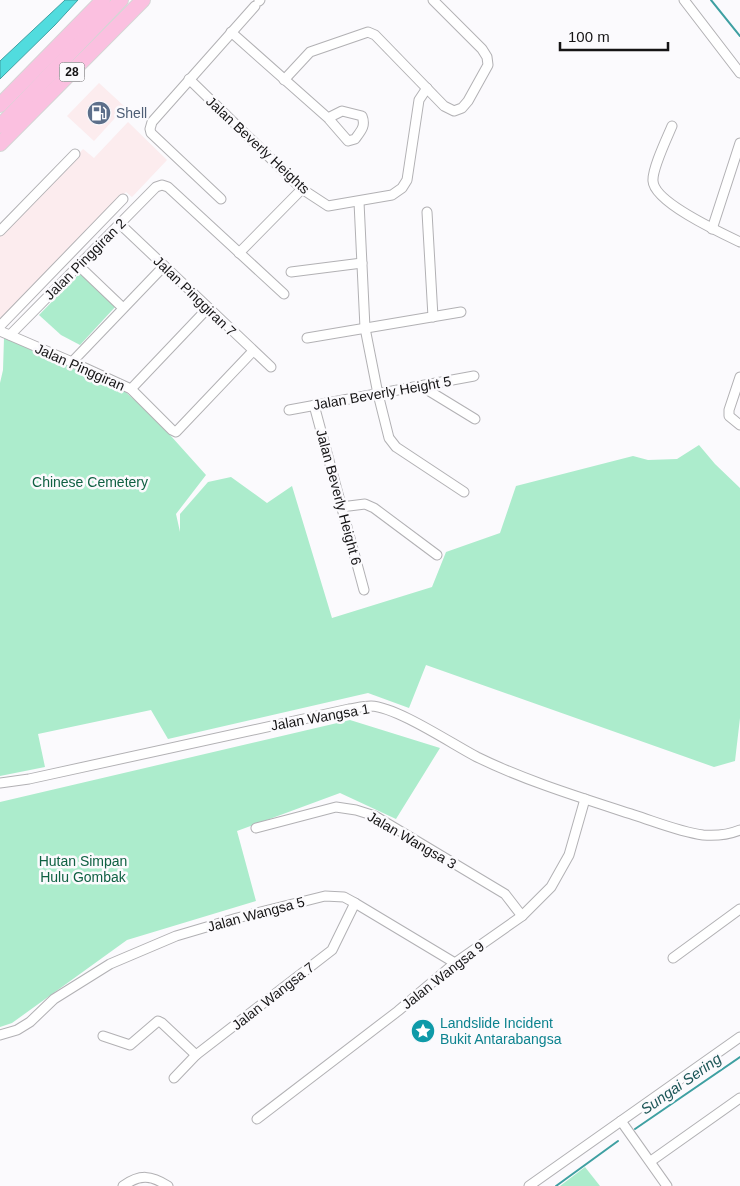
<svg xmlns="http://www.w3.org/2000/svg" width="740" height="1186" font-family="Helvetica,sans-serif">
	<rect width="100%" height="100%" fill="#fbfafd"/>
	<g fill="#fcecee">
		<path d="M99,83L125,107L94,141L67,116Z"/>
		<path d="M128,122L167,160L132,197L126,192L0,322V235L83,149L94,158Z"/>
	</g>
	<g fill="#aceccc">
		<path d="M80,273L116,306L80,345L61,335L39,315Z"/>
		<path d="M4,338L78,367L122,389L153,416L206,475L176,514L180,532V514L208,482L231,477L267,503L292,486L332,618L432,587L446,552L500,533L516,486L633,456L648,460L677,459L699,445L715,464L740,488V718L735,761L714,767L426,665L409,708L368,693L168,739L151,710L38,734L45,767L0,776V383L3,370Z"/>
		<path d="M350,720L440,748L396,819L340,793L237,831L256,901L127,940L12,1023L0,1027V802Z"/>
		<path d="M585,1167L600,1186H560Z"/>
	</g>
	<path fill="#51dcde" stroke="#3fa0a2" d="M65,0H78L55,25L0,79V61Z"/>
	<g fill="none" stroke-linecap="round" stroke-linejoin="round">
		<g stroke="#3fa0a2" stroke-width="2">
			<path d="M711,0L740,36"/>
			<path d="M635,1129L740,1057"/>
			<path d="M556,1186L618,1141"/>
		</g>
		<g stroke="#b2b1b4" stroke-width="11">
			<g id="minor">
				<path d="M684,0L740,73"/>
				<path d="M259,1L260,0"/>
				<path d="M231,32L328,118L348,141L355,139C361,131 366,126 362,116L342,111L328,118"/>
				<path d="M189,79L302,189L328,206L392,195L402,188L407,180L419,100L427,88"/>
				<path d="M284,80L310,52L368,32L375,35L444,106L454,111L462,108L468,101L488,65L487,57L482,49L433,0"/>
				<path d="M672,126C667,138 652,169 653,181C654,202 721,233 740,242"/>
				<path d="M221,199L151,133L150,129L152,122L255,6"/>
				<path d="M359,202L365,328L378,394L389,438L396,447L464,492"/>
				<path d="M427,212L433,317"/>
				<path d="M120,224L271,367"/>
				<path d="M712,229L740,143"/>
				<path d="M0,231L75,154"/>
				<path d="M239,253L302,189"/>
				<path d="M79,266L123,308"/>
				<path d="M291,272L362,263"/>
				<path d="M0,326L123,199"/>
				<path d="M0,331L72,362L131,389L172,430L176,432L253,351"/>
				<path d="M10,335L156,187L162,185L168,187L284,294"/>
				<path d="M307,338L461,312"/>
				<path d="M72,362L164,266"/>
				<path d="M740,377L729,410V416L740,425"/>
				<path d="M421,386L475,419"/>
				<path d="M131,389L208,308"/>
				<path d="M314,405L364,590"/>
				<path d="M289,410L474,376"/>
				<path d="M341,507L365,504L374,508L437,555"/>
				<path d="M0,783L29,779L349,709C356,708 364,706 371,706C397,707 452,744 477,757C526,781 582,798 634,815C656,822 680,832 703,835C716,836 728,835 740,830"/>
				<path d="M256,828L336,807L356,810L375,816L505,894L522,916"/>
				<path d="M673,958L740,909"/>
				<path d="M0,1035L17,1030L30,1022L54,999L110,964L176,936L237,918L325,896L344,897L355,903L455,963"/>
				<path d="M103,1036L130,1045L158,1021L162,1023L196,1055"/>
				<path d="M174,1078L196,1055L332,950L355,903"/>
				<path d="M257,1119L398,1011L455,963L522,916L551,887L569,855L585,799"/>
				<path d="M621,1121L667,1186"/>
				<path d="M651,1161L740,1098"/>
				<path d="M123,1186C140,1174 151,1175 168,1186"/>
				<path d="M529,1186L740,1037"/>
			</g>
		</g>
		<g stroke="#d5d5d5" stroke-width="16">
			<g id="trunk">
				<path d="M0,105L103,0"/>
				<path d="M0,126L121,0"/>
				<path d="M0,144L143,0"/>
			</g>
		</g>
		<use href="#minor" stroke="#fff" stroke-width="9"/>
		<use href="#trunk" stroke="#fbc0e0" stroke-width="14"/>
	</g>
	<defs>
		<g id="fuel-disc" transform="scale(1.25)"><circle r="9.5" fill="#5c6f8a" stroke="#fbfafd"/><path d="M-5.5-6h7V0h2V4h1.3V-2.5L3-4.5l.8-.8L6-3V5H2.5V1h-1V6h-7ZM-4.2-4.7v3.2H.2V-4.7Z" fill="#fff"/></g>
		<g id="sight-disc" transform="scale(1.25)"><circle r="9.5" fill="#0f9aa8" stroke="#fbfafd"/><path d="M0-6L1.8-2.2L6-1.7L2.9 1.2L3.7 5.4L0 3.3L-3.7 5.4L-2.9 1.2L-6-1.7L-1.8-2.2Z" fill="#fff"/></g>
	</defs>
	<g fill-rule="evenodd">
		<use href="#fuel-disc" x="99" y="113"/>
		<use href="#sight-disc" x="423" y="1031"/>
	</g>
	<g text-anchor="middle" stroke-width="5" stroke-linejoin="round" paint-order="stroke">
		<rect fill="#fbfafd" stroke="#5a595b" stroke-width="1" x="59.5" y="62.5" width="25" height="19" rx="4"/>
		<g font-size="12" font-weight="bold" fill="#151415">
			<text x="72" y="76">28</text>
		</g>
		<g font-size="14" fill="#4e5e75" stroke="#fbfafd" text-anchor="start">
			<text x="116" y="118">Shell</text>
		</g>
		<g font-size="14" fill="#151415" stroke="#fbfafd">
			<text transform="translate(258 145) rotate(43)" y="5">Jalan Beverly Heights</text>
			<text transform="translate(85 259) rotate(-45)" y="5">Jalan Pinggiran 2</text>
			<text transform="translate(195 296) rotate(44)" y="5">Jalan Pinggiran 7</text>
			<text transform="translate(80 367) rotate(24)" y="5">Jalan Pinggiran</text>
			<text transform="translate(382 393) rotate(-10)" y="5">Jalan Beverly Height 5</text>
			<text transform="translate(339 497) rotate(75)" y="5">Jalan Beverly Height 6</text>
			<text transform="translate(320 717) rotate(-10)" y="5">Jalan Wangsa 1</text>
			<text transform="translate(412 840) rotate(30)" y="5">Jalan Wangsa 3</text>
			<text transform="translate(256 914) rotate(-15)" y="5">Jalan Wangsa 5</text>
			<text transform="translate(443 975) rotate(-38)" y="5">Jalan Wangsa 9</text>
			<text transform="translate(273 996) rotate(-38)" y="5">Jalan Wangsa 7</text>
		</g>
		<g font-size="14" fill="#106143" stroke="#fbfafd">
			<text x="90" y="487">Chinese Cemetery</text>
			<text x="83" y="866">Hutan Simpan<tspan x="83" dy="16">Hulu Gombak</tspan></text>
		</g>
		<g font-size="14" fill="#0d838f" stroke="#fbfafd" text-anchor="start">
			<text x="440" y="1028">Landslide Incident<tspan x="440" dy="16">Bukit Antarabangsa</tspan></text>
		</g>
		<g font-size="15" font-style="italic" fill="#1c5657" stroke="#fbfafd">
			<text transform="translate(681 1084) rotate(-35)" y="5">Sungai Sering</text>
		</g>
	</g>
	<path d="M560 42v8h108v-8" fill="none" stroke="#151415" stroke-width="2.5"/>
	<text x="568" y="42" font-size="15" fill="#151415" stroke="#fbfafd" stroke-width="4" paint-order="stroke">100 m</text>
</svg>
